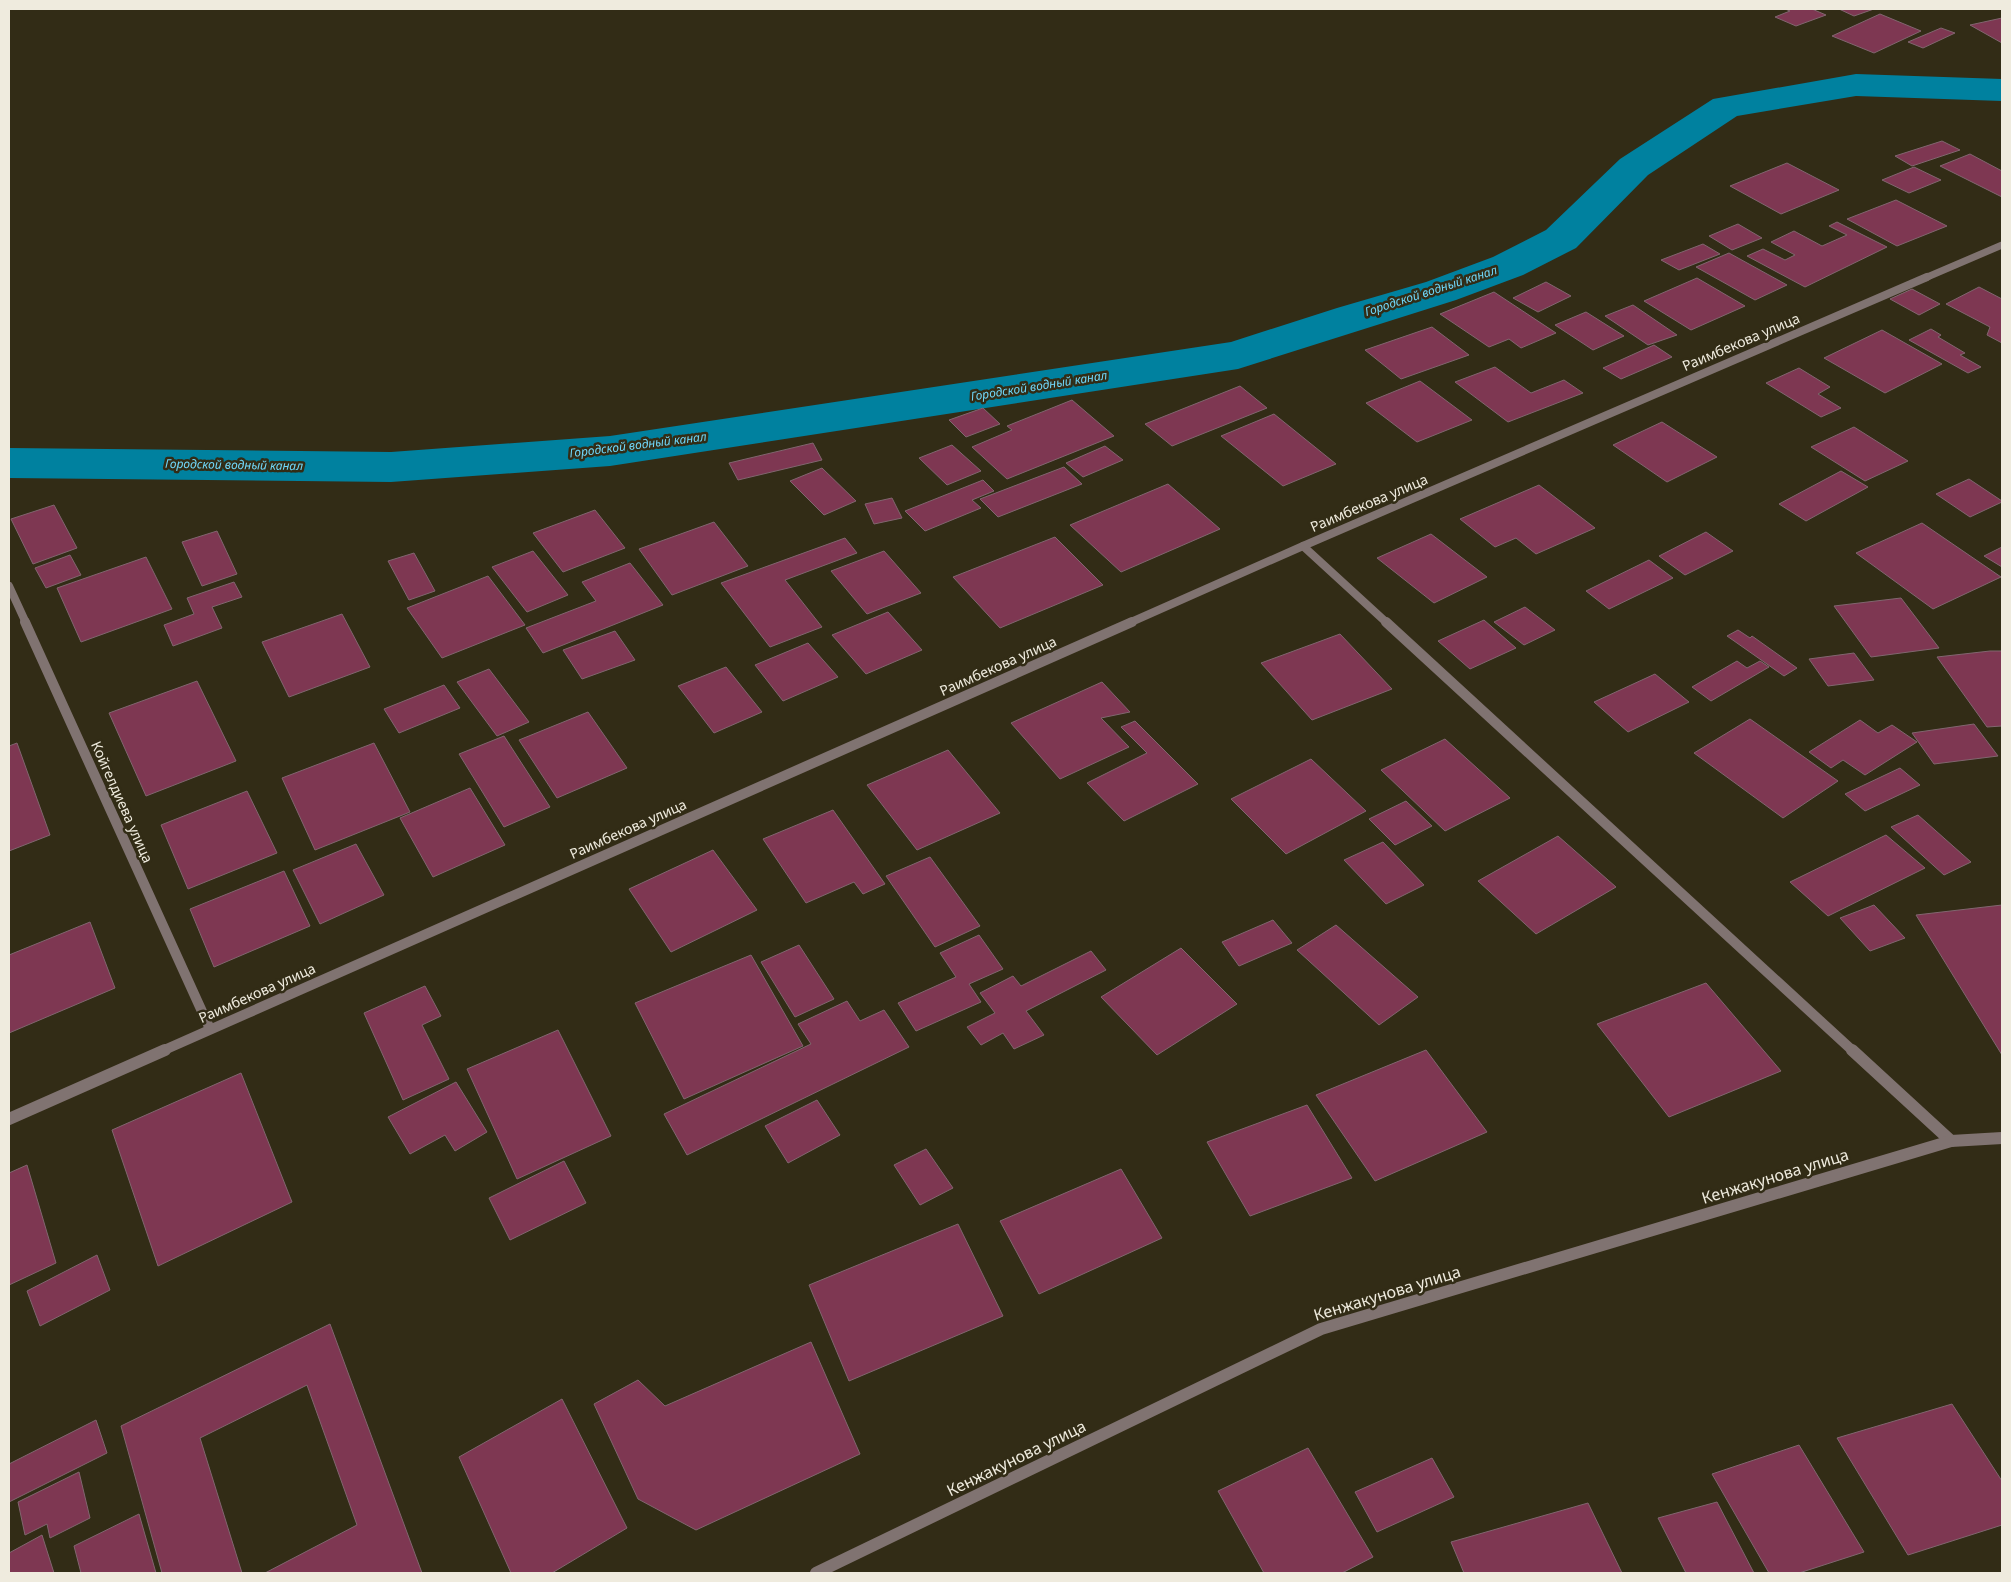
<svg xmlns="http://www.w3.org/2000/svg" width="2011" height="1582" font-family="'Noto Sans',sans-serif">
	<rect width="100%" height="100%" fill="#322c16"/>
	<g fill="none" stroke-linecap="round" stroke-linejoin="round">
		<path fill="#00819f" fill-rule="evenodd" d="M1856,74L2002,79V101L1856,96L1737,116L1648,175L1576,248L1523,275L1456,300L1238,369L610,466L391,482L9,478V448L391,452L610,436L1231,342L1337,308L1426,282L1493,257L1546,230L1620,159L1713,99Z"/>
	</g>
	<g fill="#7e3752" stroke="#81666f">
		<path d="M1785,9H1812L1826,15L1796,26L1775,17L1790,11Z"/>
		<path d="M1839,9H1874L1854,16Z"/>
		<path d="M1880,14L1921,31L1874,53L1832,36Z"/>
		<path d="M2002,18V43L1970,25Z"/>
		<path d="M1941,28L1955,33L1923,48L1908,42Z"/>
		<path d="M1942,141L1960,150L1912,166L1895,156Z"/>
		<path d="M1970,154L2002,171V197L1940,166Z"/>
		<path d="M1787,163L1839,190L1781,214L1730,186Z"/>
		<path d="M1914,167L1941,180L1909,193L1882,180Z"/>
		<path d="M1896,200L1947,226L1897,246L1847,219Z"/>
		<path d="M1837,222L1887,247L1805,287L1747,256L1763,249L1785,260L1795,255L1771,242L1794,231L1822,246L1847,235L1829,226Z"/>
		<path d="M1738,224L1762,238L1732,250L1709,236Z"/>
		<path d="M1703,244L1720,254L1679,270L1661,260Z"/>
		<path d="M1729,253L1787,285L1755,300L1696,267Z"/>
		<path d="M1697,278L1745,306L1691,330L1644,301Z"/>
		<path d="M1546,282L1571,296L1538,312L1513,298Z"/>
		<path d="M1979,287L2002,299V343L1987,335L1990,327L1946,304Z"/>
		<path d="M1912,289L1940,304L1919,315L1890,299Z"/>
		<path d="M1494,292L1556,333L1521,348L1509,339L1489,347L1440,314Z"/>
		<path d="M1633,305L1677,335L1648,345L1605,316Z"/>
		<path d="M1586,312L1624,336L1593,350L1555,325Z"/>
		<path d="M1432,327L1469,355L1401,379L1365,350Z"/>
		<path d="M1931,329L1941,335L1938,337L1965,353L1960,355L1981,367L1968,373L1909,340Z"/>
		<path d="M1882,330L1942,364L1885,393L1824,358Z"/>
		<path d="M1654,345L1672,357L1621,379L1603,368Z"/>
		<path d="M1495,367L1531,393L1564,380L1583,393L1508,422L1455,382Z"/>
		<path d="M1799,368L1830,387L1818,394L1841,408L1821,417L1766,383Z"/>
		<path d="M1420,381L1472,420L1417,442L1366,403Z"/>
		<path d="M1240,386L1267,408L1172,446L1145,424Z"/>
		<path d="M1072,400L1114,436L1007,479L972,447L1012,430L1007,426Z"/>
		<path d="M983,408L1000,424L966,437L949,420Z"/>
		<path d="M1274,414L1336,464L1283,486L1221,436Z"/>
		<path d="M1662,422L1717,457L1667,482L1613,445Z"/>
		<path d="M1854,427L1908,461L1865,481L1811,447Z"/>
		<path d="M813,443L822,460L738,480L729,463Z"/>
		<path d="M952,445L981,471L947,485L919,458Z"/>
		<path d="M1105,446L1123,460L1083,477L1066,463Z"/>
		<path d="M1064,467L1082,484L998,517L980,499Z"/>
		<path d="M822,468L856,501L824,515L790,481Z"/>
		<path d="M1841,471L1868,487L1806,521L1779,504Z"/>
		<path d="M1969,479L2002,501V502L1970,517L1936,494Z"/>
		<path d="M983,480L994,491L972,500L981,508L925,531L905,511Z"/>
		<path d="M1168,484L1220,529L1121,572L1070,525Z"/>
		<path d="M1539,485L1595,528L1536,554L1516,538L1495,547L1460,519Z"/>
		<path d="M892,498L902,518L874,524L865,504Z"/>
		<path d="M54,505L77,548L33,564L11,519Z"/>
		<path d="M595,510L625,548L563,572L533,533Z"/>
		<path d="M714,522L748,566L672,595L639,549Z"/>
		<path d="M1922,523L2001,577L1933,609L1856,553Z"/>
		<path d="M217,531L237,574L202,586L182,542Z"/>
		<path d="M1706,532L1733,551L1685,575L1659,556Z"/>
		<path d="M1431,534L1487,577L1434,603L1377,558Z"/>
		<path d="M1055,537L1103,585L1000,628L953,577Z"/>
		<path d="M845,538L857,553L785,580L822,627L770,647L721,583Z"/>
		<path d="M2002,547V567L1984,556Z"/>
		<path d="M533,551L568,595L527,612L492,567Z"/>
		<path d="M884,551L921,593L867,614L831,571Z"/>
		<path d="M414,553L435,591L409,600L388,561Z"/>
		<path d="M70,555L81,575L46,588L35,568Z"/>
		<path d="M146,557L172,609L81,642L57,588Z"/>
		<path d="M1649,560L1673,578L1609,609L1586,591Z"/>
		<path d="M630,563L663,605L543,653L526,628L596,601L582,582Z"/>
		<path d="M488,576L525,625L442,658L407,608Z"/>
		<path d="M234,582L242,597L212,607L222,628L173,646L164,625L194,614L187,598Z"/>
		<path d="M1901,598L1939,648L1871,657L1834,606Z"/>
		<path d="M1525,607L1555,630L1524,645L1494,622Z"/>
		<path d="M888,612L922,650L866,674L832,635Z"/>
		<path d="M342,614L370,667L289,697L262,642Z"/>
		<path d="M1484,620L1516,648L1470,669L1438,641Z"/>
		<path d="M1738,630L1750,638L1752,636L1797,668L1784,676L1727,636Z"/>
		<path d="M615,631L635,660L582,679L563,650Z"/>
		<path d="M1340,634L1392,689L1312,720L1261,663Z"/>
		<path d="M808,643L838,677L783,701L755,665Z"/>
		<path d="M1990,651H2002V726L1987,727L1937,657Z"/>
		<path d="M1854,653L1874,680L1828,686L1809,659Z"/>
		<path d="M1737,661L1747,668L1760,661L1769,667L1711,701L1692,687Z"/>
		<path d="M726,667L762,712L714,733L678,686Z"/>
		<path d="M489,669L529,722L497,736L457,682Z"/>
		<path d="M1655,674L1689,702L1628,732L1594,702Z"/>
		<path d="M197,681L236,761L146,796L109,713Z"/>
		<path d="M1102,682L1130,712L1101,718L1129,747L1060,779L1011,723Z"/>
		<path d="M444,685L460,708L399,733L384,709Z"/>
		<path d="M588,712L627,768L557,798L519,740Z"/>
		<path d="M1750,719L1838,781L1783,818L1694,753Z"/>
		<path d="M1860,720L1878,733L1892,725L1917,742L1865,775L1843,760L1831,768L1809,752Z"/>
		<path d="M1135,721L1198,784L1124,821L1087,783L1147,753L1121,727Z"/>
		<path d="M1974,724L1998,756L1934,764L1912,733Z"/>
		<path d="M504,736L550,807L504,827L459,754Z"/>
		<path d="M1445,739L1510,798L1445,831L1381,770Z"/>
		<path d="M17,743L50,835L9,851V746Z"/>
		<path d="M374,743L410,812L315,850L282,778Z"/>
		<path d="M948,750L1000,813L917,850L867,785Z"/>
		<path d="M1311,759L1366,811L1286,854L1231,799Z"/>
		<path d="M1900,768L1920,785L1865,811L1845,794Z"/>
		<path d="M470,788L505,845L433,877L400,818Z"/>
		<path d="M247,791L277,853L188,889L161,825Z"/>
		<path d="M1406,801L1432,826L1395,845L1369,819Z"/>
		<path d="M833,810L885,884L863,894L854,882L806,903L763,839Z"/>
		<path d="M1918,815L1971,862L1944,875L1891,827Z"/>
		<path d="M1886,835L1925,868L1828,916L1790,882Z"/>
		<path d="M1558,836L1616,887L1536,934L1478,881Z"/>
		<path d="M1383,842L1424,885L1386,904L1344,860Z"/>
		<path d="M356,844L384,895L320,924L293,870Z"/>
		<path d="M713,850L757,910L671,952L629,889Z"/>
		<path d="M930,857L980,926L935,947L886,876Z"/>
		<path d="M284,871L310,926L214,967L190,909Z"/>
		<path d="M1874,905L1905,938L1870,951L1840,918Z"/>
		<path d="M2002,905V1055L1916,915Z"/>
		<path d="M1273,920L1292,943L1239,966L1222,942Z"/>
		<path d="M90,922L115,988L9,1033V955Z"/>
		<path d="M1336,925L1418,997L1379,1025L1297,950Z"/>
		<path d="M979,935L1003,969L969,984L981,1002L916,1031L898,1003L956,977L940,953Z"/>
		<path d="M799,945L834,999L795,1017L761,962Z"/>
		<path d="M1181,948L1237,1004L1157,1055L1101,997Z"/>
		<path d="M1091,951L1106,970L1026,1011L1044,1035L1014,1049L1003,1033L981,1045L967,1027L995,1013L980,993L1013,976L1021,986Z"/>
		<path d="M751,955L803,1046L684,1099L635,1003Z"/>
		<path d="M1706,983L1781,1071L1669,1117L1597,1024Z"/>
		<path d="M425,986L441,1016L422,1025L449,1079L403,1100L364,1013Z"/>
		<path d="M847,1001L860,1021L884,1010L909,1047L687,1155L664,1114L811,1044L798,1024Z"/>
		<path d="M558,1030L611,1136L517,1179L467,1069Z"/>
		<path d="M1426,1050L1487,1132L1375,1181L1316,1095Z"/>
		<path d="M241,1073L292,1202L158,1266L112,1130Z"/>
		<path d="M456,1082L487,1132L455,1151L445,1135L410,1154L388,1117Z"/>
		<path d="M817,1100L840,1135L788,1163L765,1126Z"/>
		<path d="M1307,1105L1352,1178L1250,1216L1207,1142Z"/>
		<path d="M926,1149L953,1188L920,1205L894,1165Z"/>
		<path d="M564,1161L586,1203L510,1240L489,1198Z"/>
		<path d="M27,1165L56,1263L9,1285V1173Z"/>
		<path d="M1121,1169L1162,1238L1039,1294L1000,1221Z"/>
		<path d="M958,1224L1003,1316L849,1381L809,1285Z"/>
		<path d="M97,1255L110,1290L40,1326L27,1291Z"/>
		<path d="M330,1324L422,1573H265L357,1525L307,1385L200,1438L242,1573H162L121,1426Z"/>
		<path d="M811,1342L860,1454L696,1530L638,1499L594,1404L638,1380L665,1406Z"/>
		<path d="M562,1399L627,1528L552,1573H511L459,1457Z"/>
		<path d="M1952,1404L2002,1481V1525L1908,1555L1837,1438Z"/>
		<path d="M96,1420L107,1453L9,1502V1464Z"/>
		<path d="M1799,1445L1864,1552L1799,1573H1769L1712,1474Z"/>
		<path d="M1308,1448L1373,1557L1342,1573H1264L1218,1491Z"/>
		<path d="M1432,1458L1454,1497L1377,1532L1355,1492Z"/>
		<path d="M79,1472L90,1518L50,1538L47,1524L25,1535L18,1502Z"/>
		<path d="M1717,1502L1754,1573H1686L1658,1518Z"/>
		<path d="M1588,1503L1622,1573H1464L1451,1542Z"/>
		<path d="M139,1514L156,1573H81L74,1546Z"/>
		<path d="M42,1535L54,1573H9V1553Z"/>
	</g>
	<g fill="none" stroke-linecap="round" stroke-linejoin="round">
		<path stroke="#807371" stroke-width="7" d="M1925,278L2002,245"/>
		<g stroke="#807371" stroke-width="8">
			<path d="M1303,546L1387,623"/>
			<path d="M9,586L26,623"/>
			<path d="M1129,623L1303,546L1927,277"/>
		</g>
		<g stroke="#807371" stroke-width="10">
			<path d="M25,622L210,1029"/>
			<path d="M1386,622L1853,1051"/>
			<path d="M162,1051L1132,622"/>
		</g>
		<g stroke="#807371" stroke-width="12">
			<path d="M1852,1050L1951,1141"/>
			<path d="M9,1119L165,1050"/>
			<path d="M816,1573L1321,1329L1951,1141L2002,1138"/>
		</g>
	</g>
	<g text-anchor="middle" stroke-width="5" stroke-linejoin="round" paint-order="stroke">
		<g font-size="12" font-style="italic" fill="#70d7f9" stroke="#322c16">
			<text transform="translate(1431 291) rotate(-18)" y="4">Городской водный канал</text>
			<text transform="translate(1039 386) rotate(-9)" y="4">Городской водный канал</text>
			<text transform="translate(638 445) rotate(-7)" y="4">Городской водный канал</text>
			<text transform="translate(234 465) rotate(1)" y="4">Городской водный канал</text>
		</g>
		<g font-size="14" fill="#efebde" stroke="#322c16">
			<text transform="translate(1741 342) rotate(-23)" y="5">Раимбекова улица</text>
			<text transform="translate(1369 503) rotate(-23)" y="5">Раимбекова улица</text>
			<text transform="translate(998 666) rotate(-24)" y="5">Раимбекова улица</text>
			<text transform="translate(122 802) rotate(66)" y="5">Койгелдиева улица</text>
			<text transform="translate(628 829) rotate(-24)" y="5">Раимбекова улица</text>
			<text transform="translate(257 993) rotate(-24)" y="5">Раимбекова улица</text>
		</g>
		<g font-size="16" fill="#efebde" stroke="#322c16">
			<text transform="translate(1775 1176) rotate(-17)" y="6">Кенжакунова улица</text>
			<text transform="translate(1387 1293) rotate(-17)" y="6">Кенжакунова улица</text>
			<text transform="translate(1016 1458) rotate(-26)" y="6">Кенжакунова улица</text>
		</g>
	</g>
	<rect width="2011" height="1582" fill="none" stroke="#efebde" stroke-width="20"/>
</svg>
